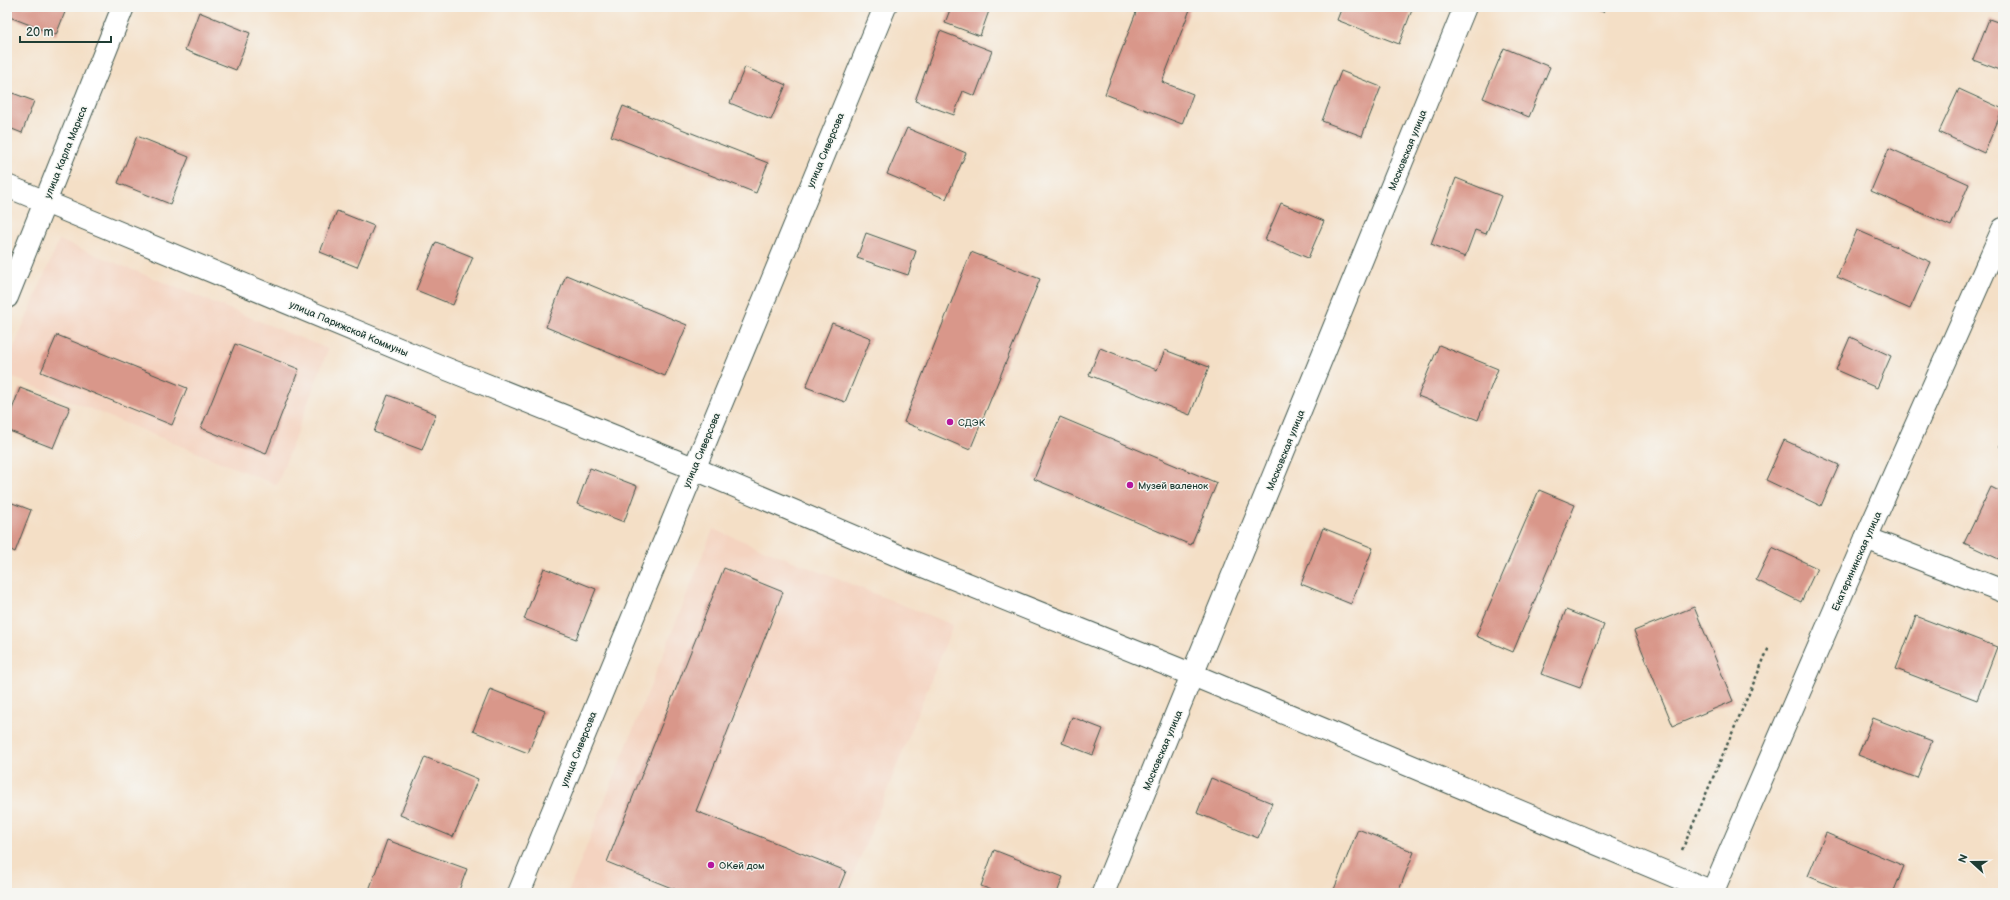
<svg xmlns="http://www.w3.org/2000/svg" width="2010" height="900" font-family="'Balsamiq Sans',sans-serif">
	<rect width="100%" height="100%" fill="#f6f6f2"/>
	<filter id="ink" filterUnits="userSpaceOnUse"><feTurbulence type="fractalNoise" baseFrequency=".025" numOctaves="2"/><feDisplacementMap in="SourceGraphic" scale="8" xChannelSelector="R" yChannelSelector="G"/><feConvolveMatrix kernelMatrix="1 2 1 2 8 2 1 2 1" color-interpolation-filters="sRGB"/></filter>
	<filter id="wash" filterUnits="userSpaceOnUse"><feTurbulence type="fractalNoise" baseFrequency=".012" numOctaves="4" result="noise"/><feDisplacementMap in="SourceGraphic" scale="16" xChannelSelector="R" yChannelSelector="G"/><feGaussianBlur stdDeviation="0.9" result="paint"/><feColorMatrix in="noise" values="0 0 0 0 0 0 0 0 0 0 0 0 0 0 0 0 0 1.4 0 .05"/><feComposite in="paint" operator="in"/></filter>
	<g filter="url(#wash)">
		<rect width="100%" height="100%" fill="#f4dfc6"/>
		<g fill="#f4d3c0">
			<path d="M59,240L328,349L277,485L7,375V364Z"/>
			<path d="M713,529L953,625L846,893H568Z"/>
		</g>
		<g id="blocks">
			<g fill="#d9978a">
				<path d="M7,7H67L56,35L7,16Z"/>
				<path d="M951,7L990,8L980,36L945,23Z"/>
				<path d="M1138,7H1191L1162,82L1193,94L1182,124L1105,94Z"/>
				<path d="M1342,7H1404L1412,10L1399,44L1337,20Z"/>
				<path d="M1592,7H1606L1603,12Z"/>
				<path d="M199,12L250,33L236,70L185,50Z"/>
				<path d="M1989,19L2003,24V71L1973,60Z"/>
				<path d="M940,31L992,51L975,96L963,91L954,115L915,101Z"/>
				<path d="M1504,48L1550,67L1529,117L1483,98Z"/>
				<path d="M745,67L786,85L771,120L730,103Z"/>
				<path d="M1341,71L1381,87L1362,136L1322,121Z"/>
				<path d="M1959,89L2003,109L1984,153L1939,132Z"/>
				<path d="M7,91L34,101L22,133L7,127Z"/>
				<path d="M623,106L768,163L756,193L611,136Z"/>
				<path d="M907,128L966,153L946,199L887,174Z"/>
				<path d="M137,136L189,157L170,204L118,183Z"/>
				<path d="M1889,148L1969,184L1951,226L1871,191Z"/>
				<path d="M1456,178L1501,196L1486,234L1475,230L1465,257L1431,244Z"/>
				<path d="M1281,203L1324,221L1308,258L1265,240Z"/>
				<path d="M337,211L374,226L357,267L320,252Z"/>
				<path d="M1857,230L1931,262L1910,309L1837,277Z"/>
				<path d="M866,233L916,251L908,275L857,258Z"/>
				<path d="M436,242L473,257L453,305L416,290Z"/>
				<path d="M971,252L1040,279L970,450L904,422Z"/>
				<path d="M566,275L687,325L665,376L546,327Z"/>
				<path d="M832,323L871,338L845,402L806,387Z"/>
				<path d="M57,335L187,388L172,425L41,372Z"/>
				<path d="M1850,337L1891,356L1877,388L1836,370Z"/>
				<path d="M235,344L299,369L266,454L201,428Z"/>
				<path d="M1439,345L1498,369L1478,420L1418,396Z"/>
				<path d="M1100,348L1157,370L1165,350L1209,367L1190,415L1089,375Z"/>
				<path d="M20,388L70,407L53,448L7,430V423Z"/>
				<path d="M388,395L436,414L422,450L374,432Z"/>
				<path d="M1060,417L1217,483L1191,545L1034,479Z"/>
				<path d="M2003,436V448L1999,446Z"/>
				<path d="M1784,440L1839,465L1821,506L1766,480Z"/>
				<path d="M590,468L637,486L624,522L577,504Z"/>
				<path d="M1991,487L2003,493V561L1964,543Z"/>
				<path d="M1539,490L1575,505L1513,652L1476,636Z"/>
				<path d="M7,501L31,510L15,552L7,548Z"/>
				<path d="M1323,528L1373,548L1351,604L1301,584Z"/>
				<path d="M1772,547L1817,568L1801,602L1756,580Z"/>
				<path d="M544,568L596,589L576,639L524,619Z"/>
				<path d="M724,568L783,592L696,811L846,871L837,893H684L607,862Z"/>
				<path d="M1694,607L1733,701L1673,726L1634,631Z"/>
				<path d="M1566,610L1604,625L1580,688L1541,674Z"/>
				<path d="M1916,616L1997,647L1977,700L1896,669Z"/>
				<path d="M490,689L545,711L528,753L473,731Z"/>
				<path d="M1072,717L1103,729L1093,755L1062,743Z"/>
				<path d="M1873,718L1932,741L1917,778L1858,755Z"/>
				<path d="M425,757L478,779L453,837L400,815Z"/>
				<path d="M1211,778L1272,803L1258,838L1197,813Z"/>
				<path d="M1358,829L1414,852L1398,893L1333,892Z"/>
				<path d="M1826,833L1904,866L1893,893H1848L1808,876Z"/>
				<path d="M387,840L467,869L458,893H368Z"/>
				<path d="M994,850L1063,877L1057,893H999L981,886Z"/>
			</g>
		</g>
	</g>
	<g filter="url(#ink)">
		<use href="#blocks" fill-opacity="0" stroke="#3f554a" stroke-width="1"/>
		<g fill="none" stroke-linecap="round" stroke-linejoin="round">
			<g stroke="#3f554a" stroke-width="24">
				<g id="minor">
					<path d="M7,297L123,7"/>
					<path d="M1866,538L2003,591"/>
					<path d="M519,893L885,7"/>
					<path d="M1103,893L1465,7"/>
					<path d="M1712,893L1866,538L2003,229"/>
				</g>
			</g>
			<g stroke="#3f554a" stroke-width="24">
				<path id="highway" d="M7,186L442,367L693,468L913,562L1193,675L1715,893"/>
			</g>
			<path stroke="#3f554a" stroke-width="2.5" stroke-dasharray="3 3" stroke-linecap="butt" d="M1682,850L1769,647"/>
			<use href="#minor" stroke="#fff" stroke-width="22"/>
			<use href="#highway" stroke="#fff" stroke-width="22"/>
		</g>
	</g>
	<g fill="#b5179e" stroke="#f6f6f2" stroke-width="1.5">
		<circle cx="950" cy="422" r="4"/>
		<circle cx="1130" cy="485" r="4"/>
		<circle cx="711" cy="865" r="4"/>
	</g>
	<g text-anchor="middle" stroke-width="3" stroke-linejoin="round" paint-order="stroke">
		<g font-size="10" fill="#1f3d34" stroke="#f6f6f2">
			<text transform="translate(825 150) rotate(-67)" y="4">улица Сиверсова</text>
			<text transform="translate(1407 150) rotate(-68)" y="4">Московская улица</text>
			<text transform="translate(65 152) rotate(-68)" y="4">улица Карла Маркса</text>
			<text transform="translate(349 328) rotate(23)" y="4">улица Парижской Коммуны</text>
			<text transform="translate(701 450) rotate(-67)" y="4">улица Сиверсова</text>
			<text transform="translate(1285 450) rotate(-68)" y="4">Московская улица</text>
			<text transform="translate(1856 561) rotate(-66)" y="4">Екатерининская улица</text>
			<text transform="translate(578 749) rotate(-68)" y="4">улица Сиверсова</text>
			<text transform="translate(1162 750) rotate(-67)" y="4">Московская улица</text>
		</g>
		<g font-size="10" fill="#1f3d34" stroke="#f6f6f2" text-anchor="start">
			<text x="958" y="426">СДЭК</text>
			<text x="1138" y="489">Музей валенок</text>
			<text x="719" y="869">ОКей дом</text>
		</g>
	</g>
	<rect width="2010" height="900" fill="none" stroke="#f6f6f2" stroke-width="24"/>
	<g transform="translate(1972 862) rotate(291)" stroke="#f6f6f2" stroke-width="3" paint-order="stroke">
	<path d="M0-3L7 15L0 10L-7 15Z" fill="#1f3d34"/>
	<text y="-6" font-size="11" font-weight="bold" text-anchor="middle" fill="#1f3d34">N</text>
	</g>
	<path d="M20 36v6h91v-6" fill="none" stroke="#1f3d34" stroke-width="2"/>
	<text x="26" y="36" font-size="12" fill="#1f3d34" stroke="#f6f6f2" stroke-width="3" paint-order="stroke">20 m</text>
</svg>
